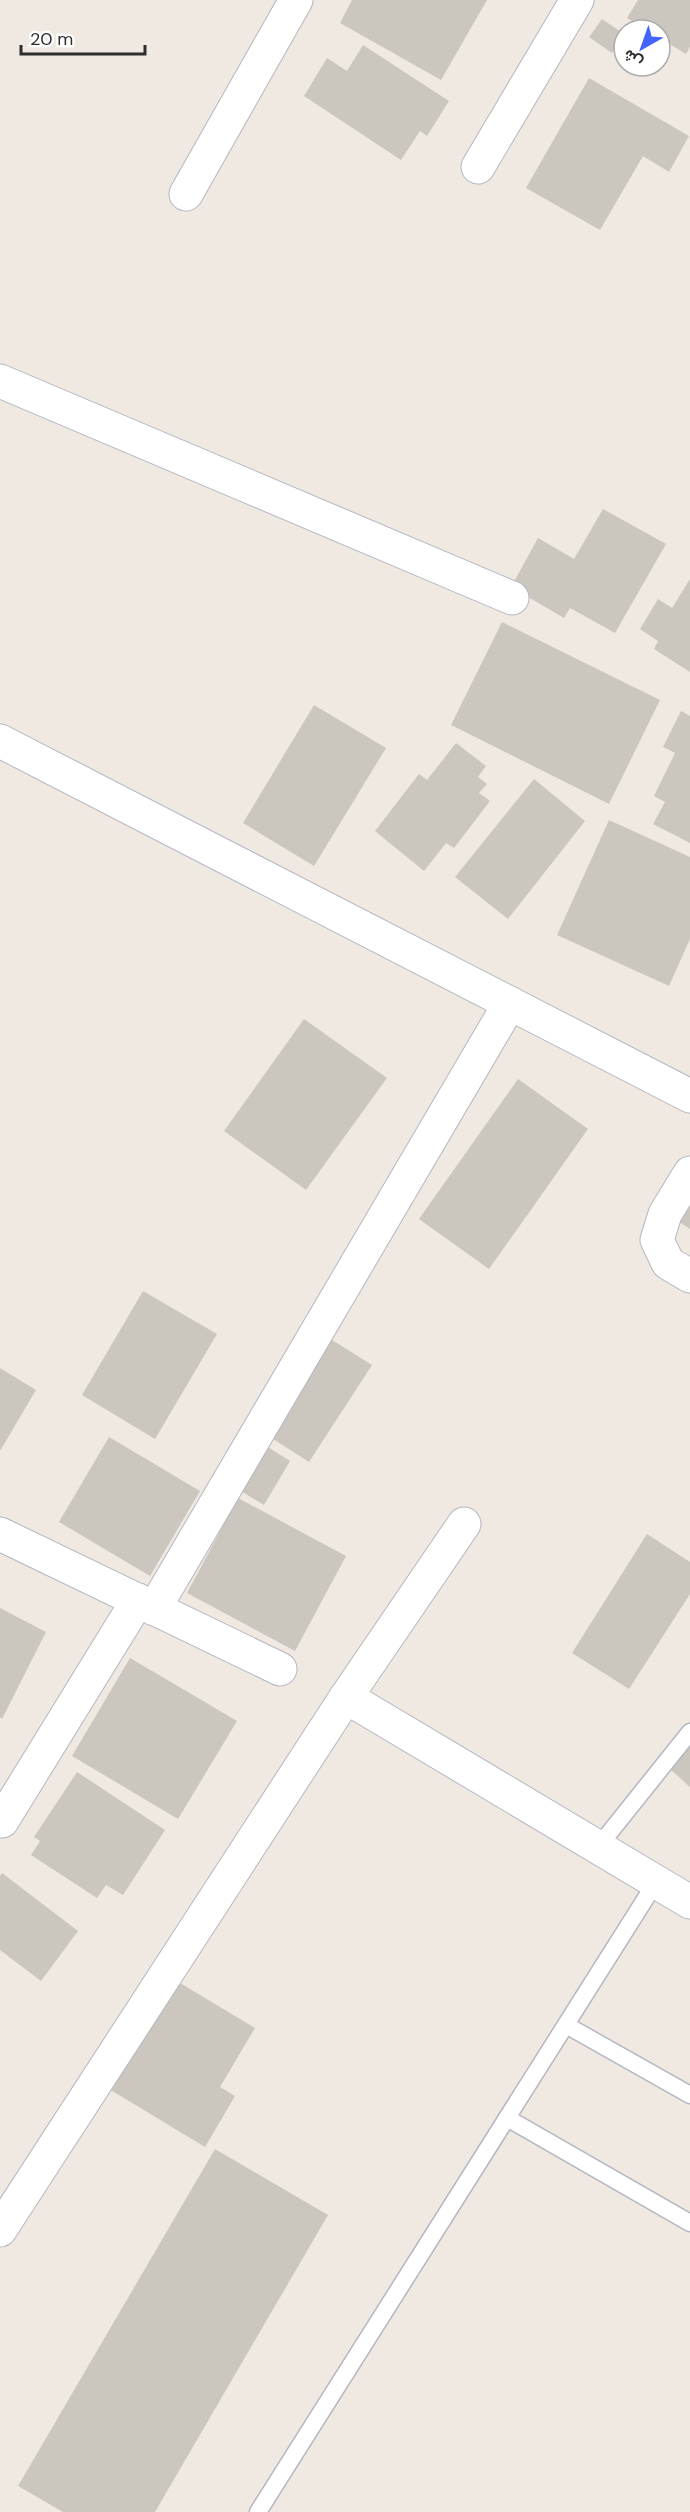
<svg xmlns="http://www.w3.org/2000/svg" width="690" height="2512" font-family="'DM Sans',Vazirmatn,sans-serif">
	<rect width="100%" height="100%" fill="#efe9e1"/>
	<g fill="#cbc7bf">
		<path d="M352,0H487L441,80L340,23Z"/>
		<path d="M638,0H690V47L686,54L660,38V30H647L627,18Z"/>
		<path d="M602,19L624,34L612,53L589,37Z"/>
		<path d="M363,45L449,101L427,136L420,131L401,160L304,96L327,58L347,71Z"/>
		<path d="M589,78L689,136L669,172L643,156L600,230L526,188Z"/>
		<path d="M603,509L666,544L615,633L570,608L564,618L511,587L538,538L574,559Z"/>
		<path d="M690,579V672L654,649L658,641L640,629L658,599L672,608Z"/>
		<path d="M502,622L660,700L609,804L451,725Z"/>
		<path d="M314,705L386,748L314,866L243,823Z"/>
		<path d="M681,711L690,716V843L653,824L665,802L654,796L675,753L663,747Z"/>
		<path d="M456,743L486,766L478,777L487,784L479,793L490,801L454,848L446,843L424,871L375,831L419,774L427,780Z"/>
		<path d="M534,779L585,821L508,919L455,877Z"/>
		<path d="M609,820L690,857V939L669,986L557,935Z"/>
		<path d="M304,1019L387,1078L306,1190L224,1131Z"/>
		<path d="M518,1079L588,1129L489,1269L419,1219Z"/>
		<path d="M690,1193V1229L673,1218Z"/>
		<path d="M143,1291L217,1334L155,1439L82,1395Z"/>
		<path d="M332,1340L372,1365L309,1462L270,1437Z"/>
		<path d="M0,1368L36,1390L0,1451Z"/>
		<path d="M109,1437L200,1491L150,1576L59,1522Z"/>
		<path d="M263,1444L290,1461L264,1505L236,1488Z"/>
		<path d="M238,1498L346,1556L295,1651L187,1593Z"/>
		<path d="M647,1534L690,1562V1594L629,1689L572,1653Z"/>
		<path d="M0,1608L46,1632L2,1719L0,1717Z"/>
		<path d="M130,1658L237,1721L178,1819L72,1756Z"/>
		<path d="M690,1745V1787L669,1768Z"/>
		<path d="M77,1772L165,1830L123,1895L106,1885L97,1898L31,1855L40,1841L34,1837Z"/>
		<path d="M2,1873L78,1931L41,1981L0,1950V1876Z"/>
		<path d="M175,1980L255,2028L220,2087L235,2096L205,2147L109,2089Z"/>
		<path d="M215,2149L328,2215L155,2512H63L18,2486Z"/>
	</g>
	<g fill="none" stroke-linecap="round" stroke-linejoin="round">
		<g stroke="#b4b7c1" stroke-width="19">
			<g id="service">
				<path d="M598,1847L690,1732"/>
				<path d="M566,2025L690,2095"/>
				<path d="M507,2118L690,2223"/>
				<path d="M258,2512L656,1882"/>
			</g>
		</g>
		<g stroke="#b4b7c1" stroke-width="35">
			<g id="minor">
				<path d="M478,167L577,0"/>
				<path d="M186,194L296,0"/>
				<path d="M0,381L512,598"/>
				<path d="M0,741L690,1096"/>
				<path d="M690,1173L665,1214L657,1240L668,1263L690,1276"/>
				<path d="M0,1534L280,1669"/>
				<path d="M154,1609L510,1003"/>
				<path d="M346,1697L690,1902"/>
				<path d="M2,1821L138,1600"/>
				<path d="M0,2230L346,1697L464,1524"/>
			</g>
		</g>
		<use href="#service" stroke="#fff" stroke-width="16"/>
		<use href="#minor" stroke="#fff" stroke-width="33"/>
	</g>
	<g transform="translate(642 48) rotate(220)"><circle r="28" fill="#ffffff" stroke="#ababab" stroke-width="1.5"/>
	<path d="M0-4.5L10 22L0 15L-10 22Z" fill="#4264fb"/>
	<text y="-9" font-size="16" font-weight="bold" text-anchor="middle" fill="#2e2e2e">ش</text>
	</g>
	<path d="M21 45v9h124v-9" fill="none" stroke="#2e2e2e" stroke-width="3"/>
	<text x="30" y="45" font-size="18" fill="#2e2e2e" stroke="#ffffff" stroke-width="4.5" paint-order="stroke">20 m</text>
</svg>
